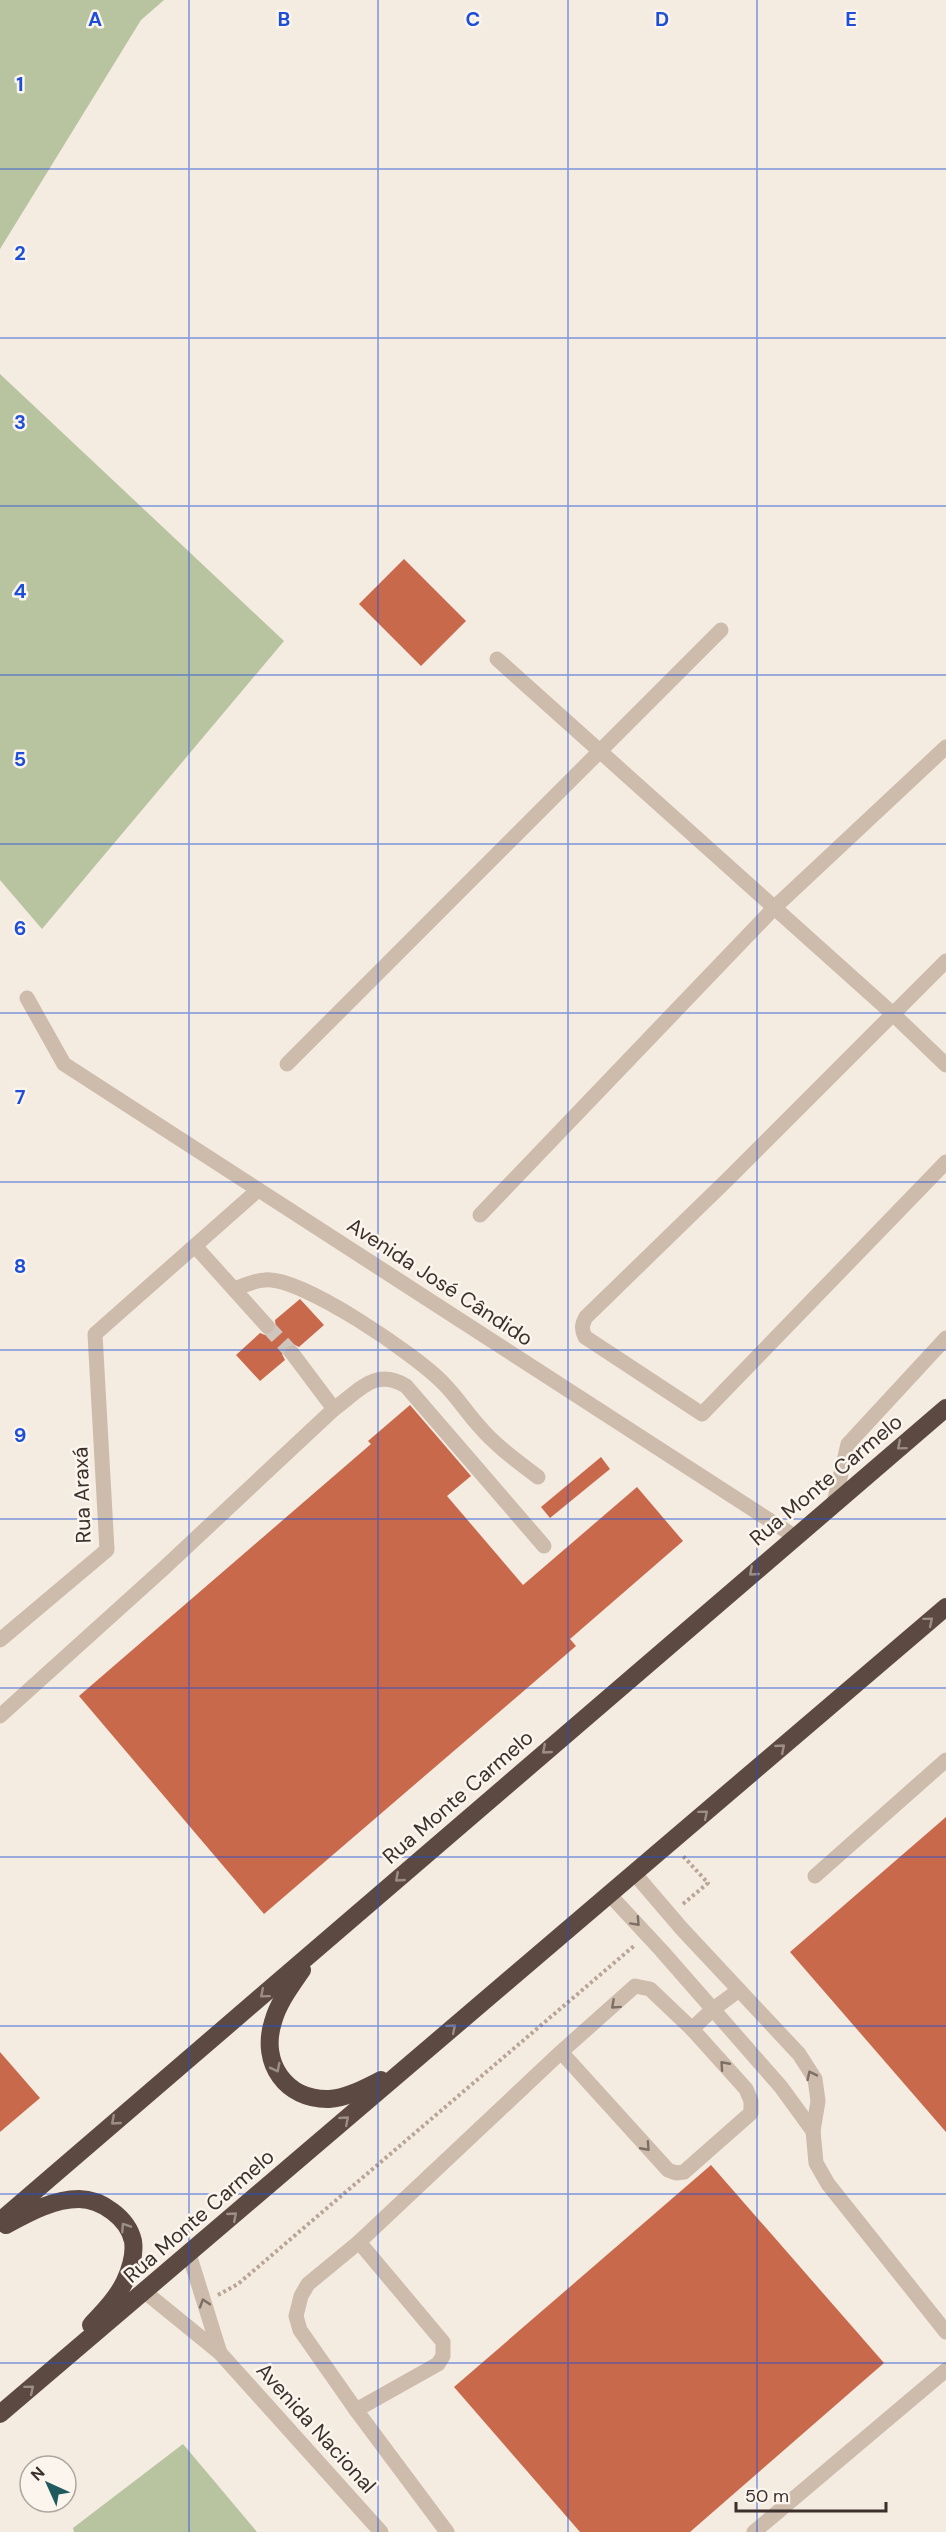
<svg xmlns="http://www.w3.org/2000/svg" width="946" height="2532" font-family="'DM Sans',sans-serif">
	<rect width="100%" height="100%" fill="#f4ebe1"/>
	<g fill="#b8c4a0">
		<path d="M0,0H164L141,20L0,249Z"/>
		<path d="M0,374L284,641L42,929L0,880Z"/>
		<path d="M183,2444L257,2532H74L73,2528Z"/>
	</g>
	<g fill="#c8694b">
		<path d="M404,559L466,621L421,666L359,604Z"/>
		<path d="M300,1299L324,1325L299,1347L291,1343L286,1346L282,1354L285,1360L260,1381L236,1355L260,1333L265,1335L273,1334L276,1328L275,1320Z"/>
		<path d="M410,1405L471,1476L447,1496L523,1585L637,1487L683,1541L570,1639L576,1646L264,1914L79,1696L371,1444L368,1441Z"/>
		<path d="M601,1457L610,1469L550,1518L541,1507Z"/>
		<path d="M946,1817V2132L790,1952Z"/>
		<path d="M0,2052L40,2098L0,2132Z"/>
		<path d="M711,2165L884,2363L690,2532H580L454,2387Z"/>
	</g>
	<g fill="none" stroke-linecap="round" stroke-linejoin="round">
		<path stroke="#cfc6bd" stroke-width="15" stroke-dasharray="15 8" stroke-linecap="butt" d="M267,1326L292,1353"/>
		<g stroke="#b9a596" stroke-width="4" stroke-dasharray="3 3" stroke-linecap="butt">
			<path d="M683,1904L708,1883L683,1856"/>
			<path d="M218,2295L238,2284L635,1945"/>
		</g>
		<g stroke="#cdbbac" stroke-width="15">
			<path d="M497,659L893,1014L946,1065"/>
			<path d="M946,961L729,1178L586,1317C582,1324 581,1329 585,1337L702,1414L946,1162"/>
			<path d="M27,998L64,1064L794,1536"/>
			<path d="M287,1064L721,630"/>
			<path d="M480,1215L775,907L946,747"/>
			<path d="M195,1246L267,1326"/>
			<path d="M234,1289C243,1286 255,1280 265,1280C301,1276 418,1356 444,1384C457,1397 467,1413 479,1426C496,1446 517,1461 538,1477"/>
			<path d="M334,1409C359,1391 375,1367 406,1386L544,1546"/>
			<path d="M834,1503L848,1444L946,1338"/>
			<path d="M0,1640L107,1550L95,1334L258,1190"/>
			<path d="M0,1716L163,1569L334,1409L292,1353"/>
			<path d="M634,1873L682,1929L799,2054L815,2079L818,2101L813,2131L816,2163L828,2184L946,2332"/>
			<path d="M815,1876L946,1760"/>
			<path d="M609,1894L661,1950L781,2087L813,2131"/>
			<path d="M692,2029L712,2010L739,1990"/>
			<path d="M189,2254L220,2353"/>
			<path d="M145,2292L220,2353L381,2532"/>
			<path d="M356,2410L438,2364L443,2356V2342L359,2242"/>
			<path d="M447,2532L356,2410L300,2330L296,2316L301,2296L308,2284L359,2242L561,2052L635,1986L650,1989L692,2029L746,2089L751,2101V2113L684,2172L676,2173L668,2170L561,2052"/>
			<path d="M754,2532L946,2370"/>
		</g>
		<g stroke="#5c4a42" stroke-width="18">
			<path d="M302,1970C291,1986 278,2003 273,2022C260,2063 286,2100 329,2099C347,2098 365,2088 381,2080"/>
			<path d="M0,2221L946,1408"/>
			<path d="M6,2225C28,2213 53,2199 79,2199C101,2199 128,2218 133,2241C135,2254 130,2270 125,2281C117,2298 103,2312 91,2325"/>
			<path d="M0,2414L946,1607"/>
		</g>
	</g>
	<defs><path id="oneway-chevron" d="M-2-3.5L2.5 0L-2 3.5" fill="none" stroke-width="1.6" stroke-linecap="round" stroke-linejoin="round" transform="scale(1.5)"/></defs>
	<g stroke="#9c8e87">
		<use href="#oneway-chevron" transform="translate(901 1446) rotate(140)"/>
		<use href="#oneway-chevron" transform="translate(753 1572) rotate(139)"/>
		<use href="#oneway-chevron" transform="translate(929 1621) rotate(-40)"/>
		<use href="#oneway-chevron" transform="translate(781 1748) rotate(-41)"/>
		<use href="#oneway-chevron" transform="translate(546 1750) rotate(139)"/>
		<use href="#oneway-chevron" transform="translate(704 1814) rotate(-40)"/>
		<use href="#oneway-chevron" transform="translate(399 1878) rotate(139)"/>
		<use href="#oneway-chevron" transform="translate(264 1994) rotate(140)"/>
		<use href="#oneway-chevron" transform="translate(452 2028) rotate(-40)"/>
		<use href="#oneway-chevron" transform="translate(276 2068) rotate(63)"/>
		<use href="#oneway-chevron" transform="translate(345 2120) rotate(-41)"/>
		<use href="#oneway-chevron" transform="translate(115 2121) rotate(139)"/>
		<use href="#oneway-chevron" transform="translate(233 2216) rotate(-41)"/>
		<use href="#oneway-chevron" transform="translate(125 2227) rotate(-123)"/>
		<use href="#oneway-chevron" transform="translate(30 2389) rotate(-40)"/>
	</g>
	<g stroke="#7d6f65">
		<use href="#oneway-chevron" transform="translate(636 1922) rotate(47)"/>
		<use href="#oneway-chevron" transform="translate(615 2005) rotate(138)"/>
		<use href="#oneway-chevron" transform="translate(724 2065) rotate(-132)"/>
		<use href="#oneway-chevron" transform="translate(811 2075) rotate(-116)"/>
		<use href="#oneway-chevron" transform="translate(646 2147) rotate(48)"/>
		<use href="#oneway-chevron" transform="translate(204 2303) rotate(-108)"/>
	</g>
	<path fill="none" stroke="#1d4ed8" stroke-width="1.5" stroke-opacity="0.55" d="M189,0V2532M378,0V2532M568,0V2532M757,0V2532M0,169H946M0,338H946M0,506H946M0,675H946M0,844H946M0,1013H946M0,1182H946M0,1350H946M0,1519H946M0,1688H946M0,1857H946M0,2026H946M0,2194H946M0,2363H946"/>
	<g text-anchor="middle" stroke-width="5" stroke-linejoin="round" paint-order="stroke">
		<g font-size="21" fill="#3b302b" stroke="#fbf5ee">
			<text transform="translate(440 1282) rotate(33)" y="7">Avenida José Cândido</text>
			<text transform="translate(826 1480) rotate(-40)" y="7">Rua Monte Carmelo</text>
			<text transform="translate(82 1495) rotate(-92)" y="7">Rua Araxá</text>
			<text transform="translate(458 1797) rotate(-41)" y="7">Rua Monte Carmelo</text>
			<text transform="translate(199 2216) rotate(-41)" y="7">Rua Monte Carmelo</text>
			<text transform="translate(316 2428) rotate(48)" y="7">Avenida Nacional</text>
		</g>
	</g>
	<g font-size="20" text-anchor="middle" font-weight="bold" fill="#1d4ed8" stroke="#fbf5ee" stroke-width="5" stroke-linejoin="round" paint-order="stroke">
		<text x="95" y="26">A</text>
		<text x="284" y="26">B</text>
		<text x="473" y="26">C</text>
		<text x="662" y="26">D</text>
		<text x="851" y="26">E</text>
		<text x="20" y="91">1</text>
		<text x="20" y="260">2</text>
		<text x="20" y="429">3</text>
		<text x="20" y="598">4</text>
		<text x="20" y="766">5</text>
		<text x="20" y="935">6</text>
		<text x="20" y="1104">7</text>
		<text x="20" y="1273">8</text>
		<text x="20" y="1442">9</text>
	</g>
	<g transform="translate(48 2484) rotate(315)"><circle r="28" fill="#fbf5ee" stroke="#aea6a0" stroke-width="1.5"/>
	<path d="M0-4.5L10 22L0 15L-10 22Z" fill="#1f5a5e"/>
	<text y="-9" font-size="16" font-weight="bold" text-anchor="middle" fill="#3b302b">N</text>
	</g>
	<path d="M736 2502v9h150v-9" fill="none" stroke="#3b302b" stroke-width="3"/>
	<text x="745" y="2502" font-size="18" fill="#3b302b" stroke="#fbf5ee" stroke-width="4.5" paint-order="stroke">50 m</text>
</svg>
